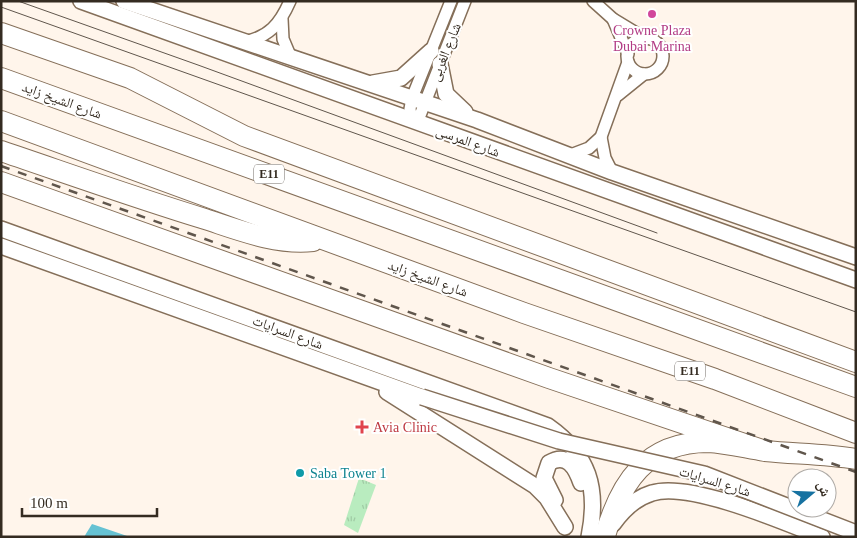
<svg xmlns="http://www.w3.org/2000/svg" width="857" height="538" font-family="'Times New Roman','Noto Naskh Arabic',serif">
	<defs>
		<pattern id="park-tufts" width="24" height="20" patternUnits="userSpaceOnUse" patternTransform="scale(1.25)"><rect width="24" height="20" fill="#b9ecbf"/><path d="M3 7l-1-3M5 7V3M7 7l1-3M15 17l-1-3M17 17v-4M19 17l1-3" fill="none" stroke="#a0cba4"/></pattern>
	</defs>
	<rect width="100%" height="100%" fill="#fff5eb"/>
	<path fill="url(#park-tufts)" d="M359,478L376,485L358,533L344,525Z"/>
	<path fill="#66c2d3" d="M92,524L130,537H84Z"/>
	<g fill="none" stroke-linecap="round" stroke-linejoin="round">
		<g stroke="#856f59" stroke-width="14">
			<g id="street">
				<path d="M593,1L613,19L646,39"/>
				<path d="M282,19L283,39L291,58"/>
				<path d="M613,19L628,54"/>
				<circle cx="645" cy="56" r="18"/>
				<path d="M244,42C269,37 280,24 290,1"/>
				<path d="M618,95L644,74"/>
				<path d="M412,121L410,109L412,98L451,1"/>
				<path d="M417,123L465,1"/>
				<path d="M601,137L605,158L612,172"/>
				<path d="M568,156L589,148L601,137L628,62"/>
			</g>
		</g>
		<g stroke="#856f59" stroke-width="18">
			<g id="secondary">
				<path d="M81,1L856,280"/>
				<path d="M124,1L477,120L612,172L856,257"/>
				<path d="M440,64L446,94L465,112"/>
				<path d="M373,83L401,78L431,51"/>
				<path d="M1,229L548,426C589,455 599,488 589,537"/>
				<path d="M1,246L422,397"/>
				<path d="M387,392L535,486L547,498L565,527"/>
				<path d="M555,500L544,478L549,463C567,452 576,468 581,483"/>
				<path d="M613,524C623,510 635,498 652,493C689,481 784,522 822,537"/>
			</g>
		</g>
		<g stroke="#856f59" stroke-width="22">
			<g id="highway">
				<path d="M1,33L130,78L244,136L856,362"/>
				<path d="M1,78L856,387"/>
				<path d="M1,121L524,313L715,379L856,433"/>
				<path d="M1,151C69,174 136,198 205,219C239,230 276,245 313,241"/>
				<path d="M1,182L549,378L762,450"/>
				<path d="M605,536C620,483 646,442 708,442C727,443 746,448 765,451C795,454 826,454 856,459"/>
			</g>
		</g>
		<use href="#street" stroke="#fff" stroke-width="11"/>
		<use href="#secondary" stroke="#fff" stroke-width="15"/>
		<use href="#highway" stroke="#fff" stroke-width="20"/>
		<g stroke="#60564c" stroke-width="1">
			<path d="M18,1L198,65L657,233"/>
			<path d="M1,7L856,312"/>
		</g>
		<path stroke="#60564c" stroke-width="2.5" stroke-dasharray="9 9" stroke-linecap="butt" d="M1,166L856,472"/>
		<g stroke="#856f59" stroke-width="18" stroke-linecap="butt">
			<path id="secondary-bridge" d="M422,397L559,441L704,474L856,533"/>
		</g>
		<use href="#secondary-bridge" stroke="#fff" stroke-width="15"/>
	</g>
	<circle fill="#d1479c" stroke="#fff" stroke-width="2" cx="652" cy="14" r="5"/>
	<path fill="#e0444e" stroke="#fff" stroke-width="2" d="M359.5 419.5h5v5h5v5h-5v5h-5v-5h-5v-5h5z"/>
	<circle fill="#0f9aa8" stroke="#fff" stroke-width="2" cx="300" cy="473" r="5"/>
	<g text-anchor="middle" stroke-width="4" stroke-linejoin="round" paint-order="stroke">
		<g fill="#fff" stroke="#716b64" stroke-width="1">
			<rect x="254" y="164.5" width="30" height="19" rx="4"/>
			<rect x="675" y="361.5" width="30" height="19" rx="4"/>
		</g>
		<g font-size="12" font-weight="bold" fill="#342b21">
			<text x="269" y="178">E11</text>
			<text x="690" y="375">E11</text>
		</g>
		<g font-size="14" fill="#b23c85" stroke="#fff">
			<text x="652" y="35">Crowne Plaza<tspan x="652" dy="16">Dubai Marina</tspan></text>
		</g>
		<g font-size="14" fill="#342b21" stroke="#fff">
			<text transform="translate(445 52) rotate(-68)" y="5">شارع الغربى</text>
			<text transform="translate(62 100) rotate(20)" y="5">شارع الشيخ زايد</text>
			<text transform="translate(468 141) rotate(20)" y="5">شارع المرسى</text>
			<text transform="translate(428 278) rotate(20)" y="5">شارع الشيخ زايد</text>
			<text transform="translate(288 332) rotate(20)" y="5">شارع السرايات</text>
			<text transform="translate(715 481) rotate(17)" y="5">شارع السرايات</text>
		</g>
		<g font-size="14" fill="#be3a42" stroke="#fff" text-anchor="start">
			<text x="373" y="432">Avia Clinic</text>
		</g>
		<g font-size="14" fill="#0d838f" stroke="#fff" text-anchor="start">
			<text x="310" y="478">Saba Tower 1</text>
		</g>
	</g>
	<rect width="857" height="538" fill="none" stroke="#342b21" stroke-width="5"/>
	<g transform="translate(812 493) rotate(71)"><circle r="24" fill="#ffffff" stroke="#aeaaa6"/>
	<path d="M0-4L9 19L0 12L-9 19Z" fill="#1772a1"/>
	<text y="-8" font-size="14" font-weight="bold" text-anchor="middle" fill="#342b21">ش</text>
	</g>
	<path d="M22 508v8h135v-8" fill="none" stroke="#342b21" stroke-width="2.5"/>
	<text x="30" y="508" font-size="15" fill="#342b21" stroke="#ffffff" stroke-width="4" paint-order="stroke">100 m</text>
</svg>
